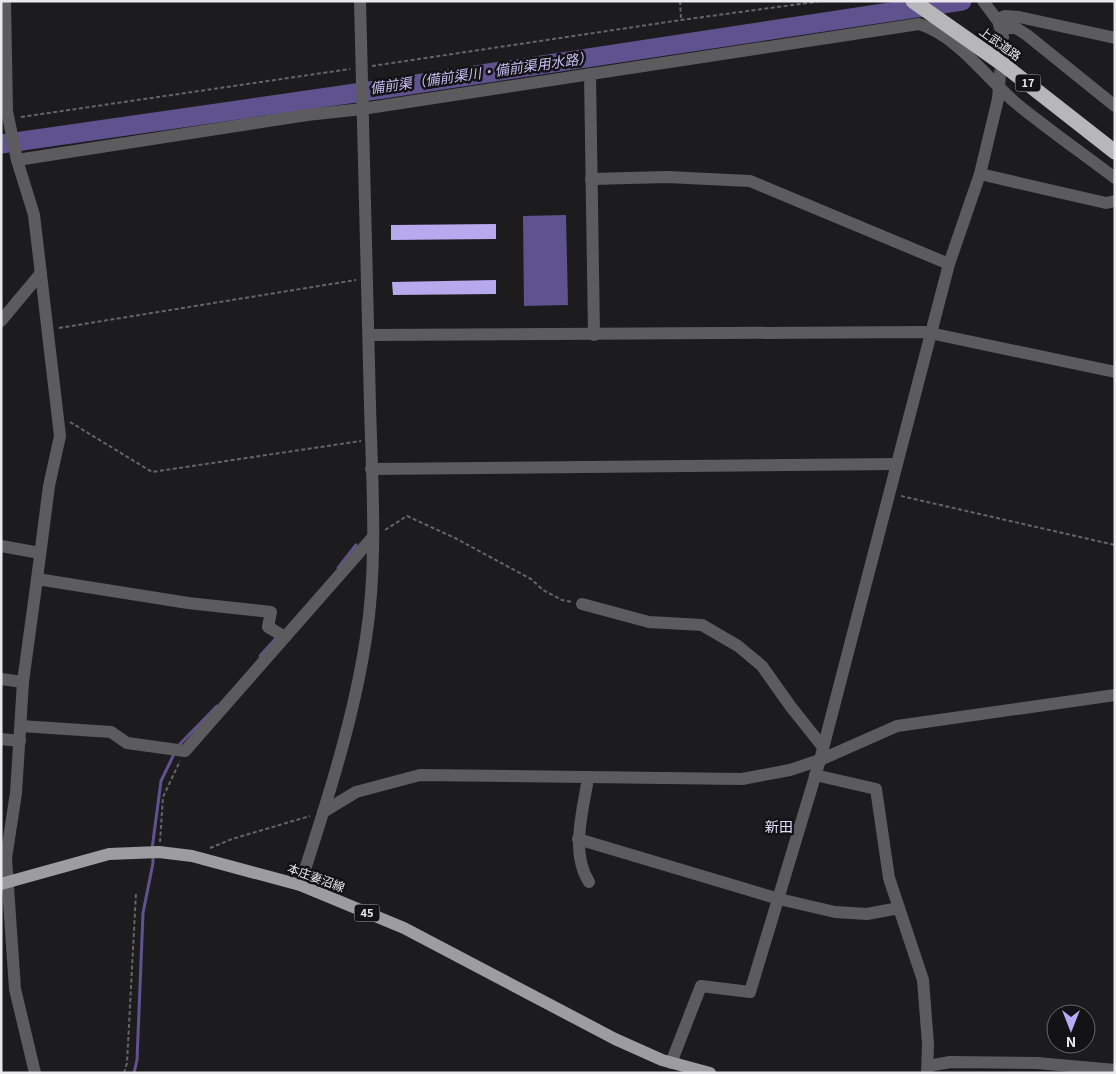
<svg xmlns="http://www.w3.org/2000/svg" width="1116" height="1074" font-family="Georgia,'Noto Sans JP',serif">
	<rect width="100%" height="100%" fill="#1c1c1f"/>
	<path fill="#60528e" d="M566,215L568,305L524,306L523,216Z"/>
	<g fill="none" stroke-linecap="round" stroke-linejoin="round">
		<g stroke="#60528e" stroke-width="3">
			<path d="M338,568L356,545"/>
			<path d="M260,656L278,636"/>
			<path d="M178,746L217,706"/>
			<path d="M152,849L161,781L175,752"/>
			<path d="M134,1073L137,1060L143,913L153,863V855"/>
		</g>
		<path stroke="#60528e" stroke-width="19" d="M1,144L383,89L962,1"/>
	</g>
	<g fill="#b7a9ed">
		<path d="M496,224V239L391,240V225Z"/>
		<path d="M496,280V294L393,295L392,282Z"/>
	</g>
	<g fill="none" stroke-linecap="round" stroke-linejoin="round">
		<path stroke="#3b3b3e" stroke-width="12" stroke-dasharray="12 6" stroke-linecap="butt" d="M1000,72L1003,37"/>
		<g stroke="#656467" stroke-width="2" stroke-dasharray="4 2.5" stroke-linecap="butt">
			<path d="M680,1L681,19"/>
			<path d="M372,66L681,20L822,1"/>
			<path d="M21,117L350,69"/>
			<path d="M59,328L356,280"/>
			<path d="M70,422L152,472L361,441"/>
			<path d="M901,496L1115,545"/>
			<path d="M385,530L407,516L455,538L531,579L543,590L562,600L572,602"/>
			<path d="M160,842L163,797L180,761"/>
			<path d="M210,848L232,839L310,816"/>
			<path d="M124,1073L127,1063L136,893"/>
		</g>
		<g stroke="#5c5c5e" stroke-width="12">
			<path d="M5,1L7,111L17,160L34,215L60,436L49,486L37,579L23,682L16,793L6,858L15,989L35,1073"/>
			<path d="M983,1L998,21L1003,37"/>
			<path d="M997,19L1005,16L1019,17L1115,38"/>
			<path d="M1001,28H1016L1027,35L1115,106"/>
			<path d="M590,74L594,335"/>
			<path d="M17,160L307,115L362,109L919,24C958,36 986,78 1017,104C1048,129 1082,153 1115,178"/>
			<path d="M980,174L1106,203L1115,201"/>
			<path d="M591,179L667,177L750,181L949,264"/>
			<path d="M1,321L41,273"/>
			<path d="M369,335L925,332L1115,372"/>
			<path d="M371,469L897,464"/>
			<path d="M1,546L40,553"/>
			<path d="M37,579L188,603L271,612L268,627L285,637"/>
			<path d="M582,604L649,622L702,625L738,646L762,666L791,707L823,747"/>
			<path d="M1,679L23,682"/>
			<path d="M21,726L111,732L127,743L185,751L372,538"/>
			<path d="M1,739L20,741"/>
			<path d="M815,775L876,789L889,878L923,980L928,1044L927,1073"/>
			<path d="M588,778C583,811 570,852 589,882"/>
			<path d="M323,812L356,792L420,775L742,779L790,770L820,760L897,726L1115,695"/>
			<path d="M578,839L779,899L835,912L867,914L899,908"/>
			<path d="M300,885C326,804 353,723 366,638C378,562 372,482 370,405C367,270 363,136 360,1"/>
			<path d="M671,1063L701,986L750,992L820,760L949,264L980,174L998,99L1000,74"/>
			<path d="M928,1066L950,1062L1037,1063L1115,1070"/>
		</g>
		<path stroke="#9d9da0" stroke-width="12" d="M1,884L109,854L159,852L192,856L300,885L404,928L615,1039L662,1060L710,1073"/>
		<path stroke="#b7b7ba" stroke-width="15" d="M913,1L1004,65L1115,152"/>
	</g>
	<g text-anchor="middle" stroke-width="5" stroke-linejoin="round" paint-order="stroke">
		<g fill="#131315" stroke="#aaa9ab" stroke-width="1">
			<rect x="1015.5" y="74.5" width="25" height="17" rx="4"/>
			<rect x="354.5" y="904.5" width="25" height="17" rx="4"/>
		</g>
		<g font-size="11" font-weight="bold" fill="#eae9eb">
			<text x="1028" y="87">17</text>
			<text x="367" y="917">45</text>
		</g>
		<g font-size="12" fill="#eae9eb" stroke="#131315">
			<text transform="translate(1000 44) rotate(36)" y="4">上武道路</text>
			<text transform="translate(316 878) rotate(20)" y="4">本庄妻沼線</text>
		</g>
		<g font-size="14" font-style="italic" fill="#c7bdf3" stroke="#131315">
			<text transform="translate(481 73) rotate(-8)" y="5">備前渠（備前渠川・備前渠用水路）</text>
		</g>
		<g font-size="14" fill="#e3defc" stroke="#131315">
			<text x="779" y="832">新田</text>
		</g>
	</g>
	<rect width="1116" height="1074" fill="none" stroke="#eae9eb" stroke-width="5"/>
	<g transform="translate(1071 1029) rotate(180)"><circle r="24" fill="#131315" stroke="#69696b"/>
	<path d="M0-4L9 19L0 12L-9 19Z" fill="#baaaf6"/>
	<text y="-8" font-size="14" font-weight="bold" text-anchor="middle" fill="#eae9eb">N</text>
	</g>
</svg>
